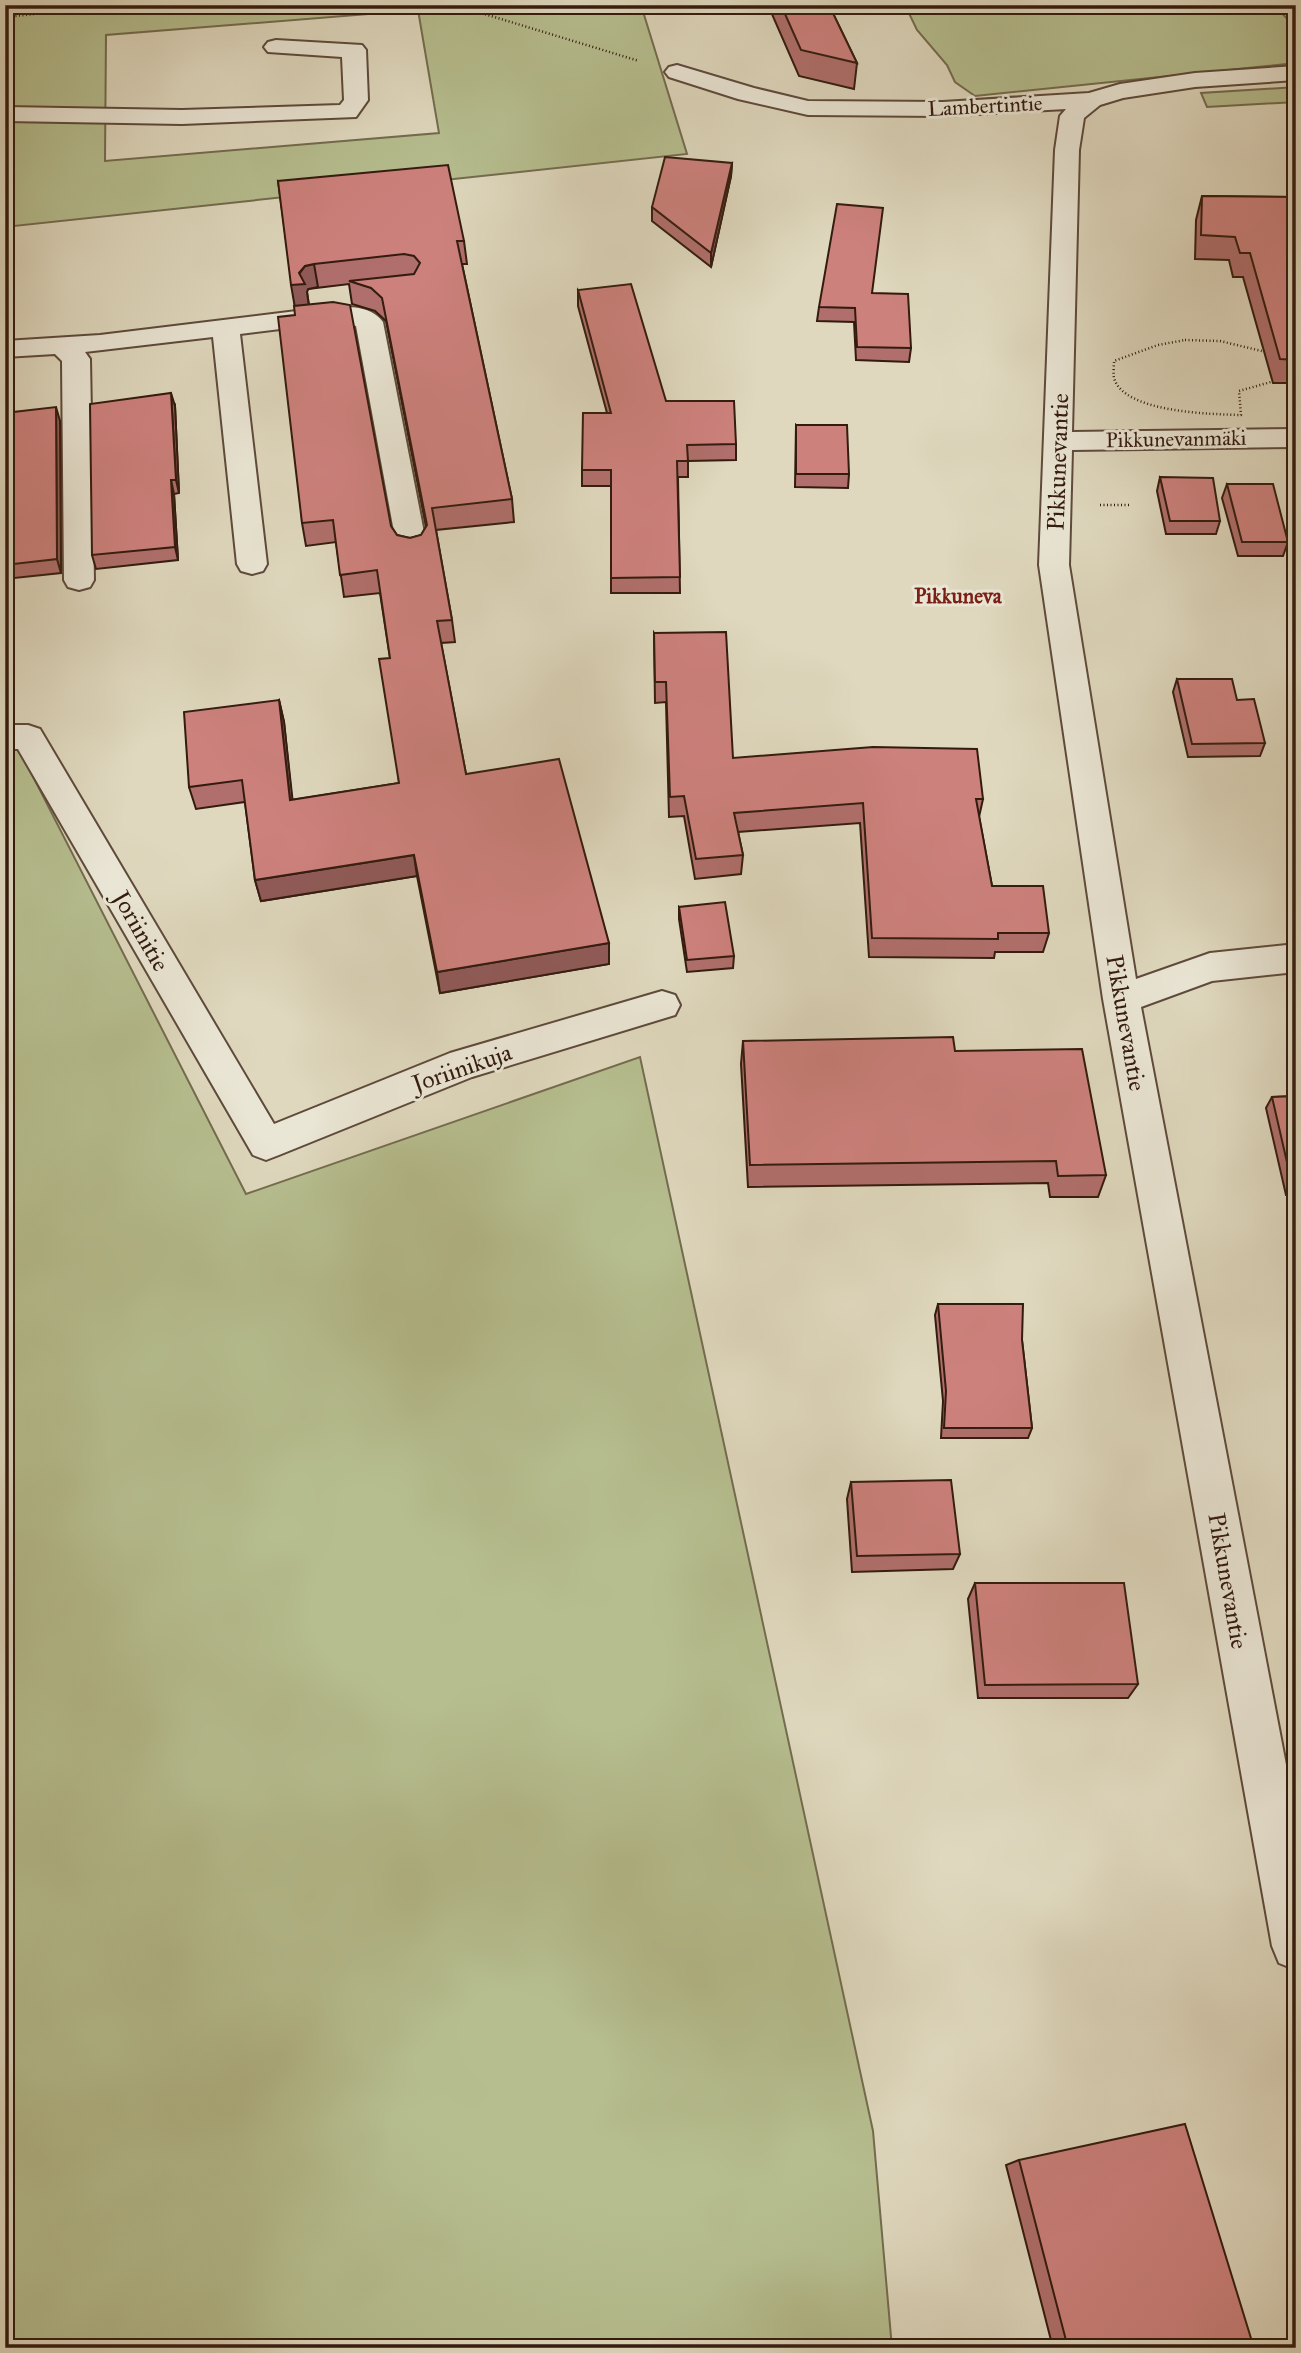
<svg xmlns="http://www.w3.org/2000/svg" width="1301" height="2353" font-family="'IM FELL Great Primer',serif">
	<rect width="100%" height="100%" fill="#dfd8be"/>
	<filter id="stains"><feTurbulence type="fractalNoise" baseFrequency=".00286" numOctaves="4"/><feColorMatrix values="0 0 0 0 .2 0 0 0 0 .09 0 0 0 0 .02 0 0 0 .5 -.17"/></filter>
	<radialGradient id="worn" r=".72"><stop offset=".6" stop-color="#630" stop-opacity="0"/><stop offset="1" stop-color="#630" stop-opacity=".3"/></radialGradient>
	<g fill="#b6be8f" stroke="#746c4f" stroke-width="2" fill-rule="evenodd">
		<path d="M5,5H641L687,154L5,227ZM418,10L439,133L105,161L106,35Z"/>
		<path d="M905,5H1028L1031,9L1084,5H1274L1296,28V63L975,96L955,82L947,65L917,30Z"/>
		<path d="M1296,87V102L1207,107L1201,93Z"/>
		<path d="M5,749H19L246,1194L640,1057L873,2131L892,2348H5Z"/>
	</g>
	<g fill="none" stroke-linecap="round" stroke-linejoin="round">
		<g stroke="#5e4a3b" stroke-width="4">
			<g id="minor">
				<path d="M276,40L362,45L366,50L368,100L356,117L182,124L5,121V107L182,110L340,105L344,100L342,57L268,52L264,47L268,42Z"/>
				<path d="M677,65L754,88L808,101L943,102L1089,93L1120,84L1195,73L1296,66V80L1195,87L1123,98L1100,105L1084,118L1079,150L1072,432L1296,429V447L1072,450L1069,565L1136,979L1210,953L1296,944V972L1212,981L1141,1007L1296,1817V1970L1279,1963L1272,1946L1103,999L1039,565L1055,150L1060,116L1066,109L943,116L808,115L738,99L669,77L665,72L669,67Z"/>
				<path d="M337,306C353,307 372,307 383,322L427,548L423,555L412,558L401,555L397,548L356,326L337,322L240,334L267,564L263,571L252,574L241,571L237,564L213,337L85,352L90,359L94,580L90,587L79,590L68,587L64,580L62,361L55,354L5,357V341L100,335Z"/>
				<path d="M5,725H28L40,729L274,1124L450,1053L662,991L675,995L680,1005L675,1015L472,1077L279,1155L266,1160L253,1155L18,749H5Z"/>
			</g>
		</g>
		<g stroke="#331b0f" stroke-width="2.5" stroke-dasharray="1 2.5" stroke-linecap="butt">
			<path d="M455,5L639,61"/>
			<path d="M5,17L124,5"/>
			<path d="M1185,340L1220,341L1270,353L1278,380L1239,391L1241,415C1212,414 1124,413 1114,378C1113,373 1114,366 1114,361L1158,345Z"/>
			<path d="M1100,505H1131"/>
		</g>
		<use href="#minor" fill="#eae6d5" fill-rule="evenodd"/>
	</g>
	<g fill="#b06f6c" stroke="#331b0f" stroke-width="2" fill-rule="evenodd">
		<path d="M768,5H829L857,63L854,89L799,76Z"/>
		<path d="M732,163L731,176L711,267L652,221V207Z"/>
		<path d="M278,181L464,241L467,264H462L512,499L514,522L436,530L452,620L455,642L441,643L466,774L609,943V964L440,993L417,876L261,901L255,880L245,802L196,809L189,787L279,700L284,722L292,800L399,783L390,658L380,593L344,597L336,542L306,546L302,523L295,306ZM349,284L352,304L375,311L386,321L426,527L421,535L410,538L397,535L391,526L309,305L307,292L308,289Z"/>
		<path d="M1202,196L1296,197V383H1273L1243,277H1233L1229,260L1195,259L1196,220Z"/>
		<path d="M578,290L666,401L736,444V460L688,461V477H678L680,593H611V486H582V470L607,413L578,306Z"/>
		<path d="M872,293L911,348L909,362L856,360L854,322L817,321L819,307Z"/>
		<path d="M175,406L179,493L174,494L178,560L96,569L92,555Z"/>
		<path d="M5,413L60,421L61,573L5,579Z"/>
		<path d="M796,425L849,474L848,488L795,487Z"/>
		<path d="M1160,477L1220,521L1216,534H1166L1157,491Z"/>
		<path d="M1227,484L1288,542L1283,556H1238L1222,498Z"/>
		<path d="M654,633L733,758L983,799L979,817L992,886L1049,933L1043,952H995L994,958L869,957L860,823L738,832L743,855L741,874L695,879L684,816L669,817L666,702L655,703Z"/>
		<path d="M1177,679L1265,743L1260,756L1188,757L1173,692Z"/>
		<path d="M679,907L734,956L733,968L687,972L679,919Z"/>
		<path d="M743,1041L955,1051L1106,1175L1098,1197H1050L1048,1183L748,1187L741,1064Z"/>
		<path d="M1296,1096V1195H1286L1266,1108L1272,1097Z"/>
		<path d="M938,1304L1022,1340L1032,1428L1028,1438H941L943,1401L935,1315Z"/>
		<path d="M851,1482L960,1554L953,1569L852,1572L847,1499Z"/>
		<path d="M975,1583L1138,1684L1128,1698H978L968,1599Z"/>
		<path d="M1019,2160L1254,2348H1053L1006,2165Z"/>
	</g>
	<g fill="#905a58" stroke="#331b0f" stroke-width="2">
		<path d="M732,163L731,176L711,267V253Z"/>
		<path d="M314,264L318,287L308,289L307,292L309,307L295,308L291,285L305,266Z"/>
		<path d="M171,393L175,406L179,493L176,480Z"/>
		<path d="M56,407L60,421L61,573L57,559Z"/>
		<path d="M171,480L174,494L178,560L175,547Z"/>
		<path d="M279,700L284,722L295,822L290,800Z"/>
		<path d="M414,855L417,876L261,901L255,880Z"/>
		<path d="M609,943V964L440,993L437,972Z"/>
	</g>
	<g fill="#cd817d" stroke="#331b0f" stroke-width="2">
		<path d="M781,5H829L857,63L801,50Z"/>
		<path d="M665,157L732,163L711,253L652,207Z"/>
		<path d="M448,165L464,241H457L512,499L432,508L452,620L437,621L466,774L559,759L609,943L437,972L414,855L255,880L242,780L189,787L184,712L279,700L290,800L399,783L379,659L390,658L377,570L340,575L333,520L302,523L278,317L295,315L294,306L333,302L350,305L391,526L397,535L410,538L421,535L427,525L382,298L371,288L349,281L414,274L420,263L414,256L404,254L314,264L305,266L299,273L305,284L291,285L278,181Z"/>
		<path d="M1202,196L1296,197V360L1280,359L1250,253H1240L1235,237L1201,235Z"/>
		<path d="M837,204L883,208L872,293L908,294L911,348L857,347L855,308L819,307Z"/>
		<path d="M631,284L666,401H734L736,444L687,445L688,461H677L680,577L611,578V470H582L583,413H611L578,290Z"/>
		<path d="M171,393L176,480H171L175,547L92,555L90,404Z"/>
		<path d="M56,407L57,559L5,565V413Z"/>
		<path d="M796,425H847L849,474H796Z"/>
		<path d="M1160,477L1213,478L1220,521H1170Z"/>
		<path d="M1227,484H1273L1288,542H1242Z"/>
		<path d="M726,632L733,758L873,747L977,749L983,799H976L992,886H1043L1049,933H998V939L872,938L863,803L734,813L743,855L696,859L684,796L670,797L666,682H655L654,633Z"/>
		<path d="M1177,679H1232L1237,700L1254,699L1265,743L1192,744Z"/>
		<path d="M725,902L734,956L687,960L679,907Z"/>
		<path d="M953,1037L955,1051L1082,1049L1106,1175L1058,1176L1056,1161L750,1165L743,1041Z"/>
		<path d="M1296,1096V1184H1292L1272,1097Z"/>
		<path d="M938,1304H1023L1022,1340L1032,1428H944L946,1391Z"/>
		<path d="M951,1480L960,1554L857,1556L851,1482Z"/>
		<path d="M975,1583H1124L1138,1684L985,1685Z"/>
		<path d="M1185,2124L1254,2348H1068L1019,2160Z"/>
	</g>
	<g text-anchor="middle" stroke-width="6" stroke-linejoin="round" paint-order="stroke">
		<g font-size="21" fill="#331b0f" stroke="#eae6d5">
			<text transform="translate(985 106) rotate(-3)" y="7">Lambertintie</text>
			<text transform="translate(1176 439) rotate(-1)" y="7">Pikkunevanmäki</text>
		</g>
		<g font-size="21" font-weight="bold" fill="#7a1f14" stroke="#eae6d5">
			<text x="958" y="603">Pikkuneva</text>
		</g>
		<g font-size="24" fill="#331b0f" stroke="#eae6d5">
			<text transform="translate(1058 462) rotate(-88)" y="8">Pikkunevantie</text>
			<text transform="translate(141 931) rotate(60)" y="8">Joriinitie</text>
			<text transform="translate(1126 1023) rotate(80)" y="8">Pikkunevantie</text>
			<text transform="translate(462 1068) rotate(-19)" y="8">Joriinikuja</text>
			<text transform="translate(1228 1581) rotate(80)" y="8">Pikkunevantie</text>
		</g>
	</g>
	<rect width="1301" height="2353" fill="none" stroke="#dfd8be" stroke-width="28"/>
	<rect x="7" y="7" width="1287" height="2339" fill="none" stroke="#331b0f" stroke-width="3.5"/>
	<rect x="14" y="14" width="1273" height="2325" fill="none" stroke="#331b0f" stroke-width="2"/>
	<rect width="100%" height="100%" filter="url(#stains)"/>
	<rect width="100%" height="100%" fill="url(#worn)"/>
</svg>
